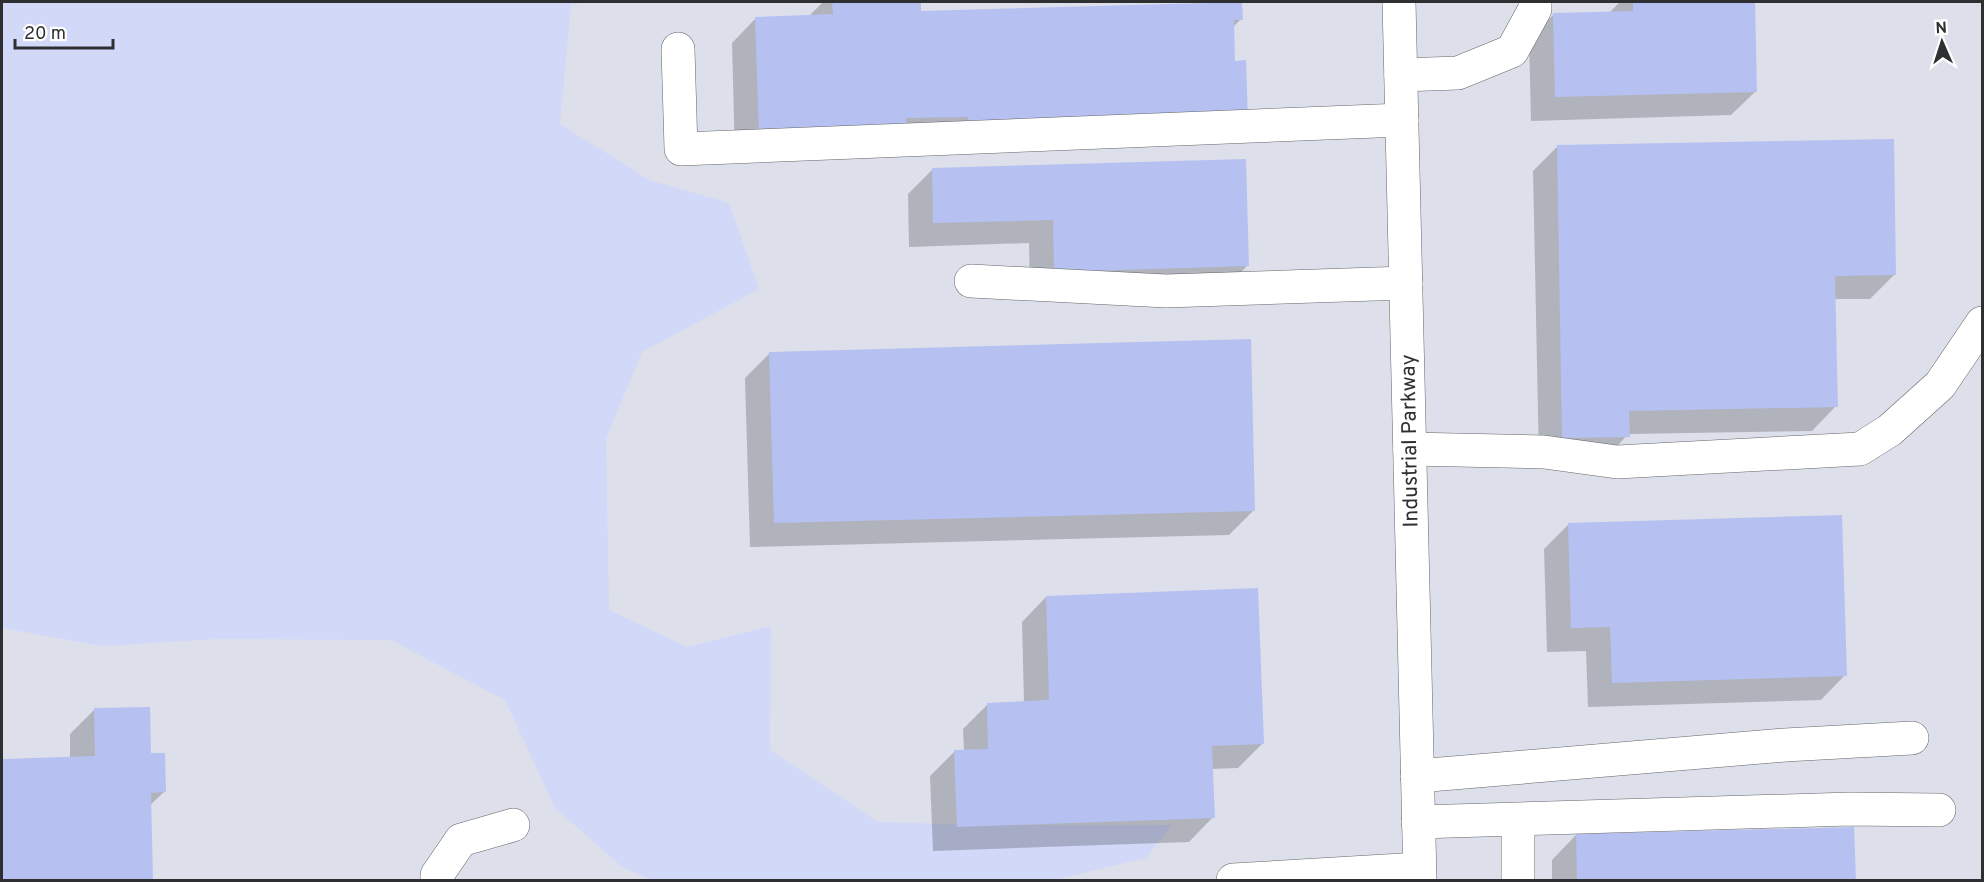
<svg xmlns="http://www.w3.org/2000/svg" width="1984" height="882" font-family="Overpass,sans-serif">
	<rect width="100%" height="100%" fill="#eaebef"/>
	<rect fill="#dde0eb" x="2" y="2" width="1980" height="878"/>
	<path fill="#d1d8f8" d="M2,2H591L571,4L560,124L649,180L729,203L759,289L642,352L606,439L609,610L687,647L771,626L770,750L878,822L982,825H1172L1146,858L1053,880H651L621,866L555,808L505,700L391,640L218,639L102,646L2,628Z"/>
	<g fill="#0003">
		<path d="M823,2H919V12L1241,19L1233,27L1234,62L1247,119L735,157L732,43L756,18L809,16Z"/>
		<path d="M1620,2H1753L1756,91L1731,115L1531,121L1529,39L1554,14L1609,13Z"/>
		<path d="M1558,146L1895,274L1870,299H1834L1836,406L1812,431L1628,434L1604,461H1539L1533,171Z"/>
		<path d="M932,170L1247,266L1223,290L1030,296L1029,243L909,247L908,194Z"/>
		<path d="M770,353L1254,510L1229,535L750,547L745,378Z"/>
		<path d="M1569,524L1845,675L1821,700L1588,707L1586,651L1547,652L1544,549Z"/>
		<path d="M1046,597L1263,743L1238,768L1211,769L1213,817L1189,842L933,851L930,776L955,751H964L963,729L987,705L1024,703L1022,622Z"/>
		<path d="M94,710L150,754L164,792L149,806L152,880H2V760L70,758V734Z"/>
		<path d="M1853,828L1854,880H1552V860L1576,835Z"/>
	</g>
	<g fill="#b6c1f1">
		<path d="M832,2H921V11L1242,2L1243,20H1234L1235,61L1246,60L1248,120L969,128L968,117L906,118V130L759,134L755,17L833,14Z"/>
		<path d="M1633,2H1755L1757,92L1555,97L1553,13L1633,11Z"/>
		<path d="M1894,139L1896,275L1835,276L1838,407L1629,411L1630,437L1562,438L1557,145Z"/>
		<path d="M1246,159L1249,266L1054,272L1053,220L933,223L932,168Z"/>
		<path d="M1251,339L1255,511L774,523L769,352Z"/>
		<path d="M1842,515L1847,676L1612,683L1610,627L1571,628L1568,523Z"/>
		<path d="M1258,588L1264,744L1212,746L1215,818L957,827L954,750L988,749L987,703L1049,700L1046,596Z"/>
		<path d="M150,707L151,753H165L166,792L151,793L153,880H2V759L95,756L94,708Z"/>
		<path d="M1854,827L1856,880H1577L1576,834Z"/>
	</g>
	<g fill="none" stroke-linecap="round" stroke-linejoin="round">
		<g stroke="#646569" stroke-width="34">
			<g id="minor">
				<path d="M1399,2L1420,880"/>
				<path d="M678,49L681,149L1402,120"/>
				<path d="M1401,75L1458,73L1512,51L1535,9V2"/>
				<path d="M971,281L1166,291L1406,283"/>
				<path d="M1410,449L1544,452L1617,462L1860,449L1890,430L1940,385L1982,323"/>
				<path d="M1417,776L1785,745L1912,738"/>
				<path d="M1518,820V880"/>
				<path d="M1418,822L1850,809L1939,810"/>
				<path d="M437,880V875L461,840L513,825"/>
				<path d="M1233,880L1419,869"/>
			</g>
		</g>
		<use href="#minor" stroke="#fff" stroke-width="33"/>
	</g>
	<g text-anchor="middle" stroke-width="4.5" stroke-linejoin="round" paint-order="stroke">
		<g font-size="21" fill="#2e2f30" stroke="#fff">
			<text transform="translate(1409 441) rotate(-91)" y="7">Industrial Parkway</text>
		</g>
	</g>
	<rect width="1984" height="882" fill="none" stroke="#2e2f30" stroke-width="6"/>
	<g transform="translate(1942 42) rotate(357)" stroke="#ffffff" stroke-width="4.5" paint-order="stroke">
	<path d="M0-4.5L10 22L0 15L-10 22Z" fill="#2e2f30"/>
	<text y="-9" font-size="16" font-weight="bold" text-anchor="middle" fill="#2e2f30">N</text>
	</g>
	<path d="M15 39v9h98v-9" fill="none" stroke="#2e2f30" stroke-width="3"/>
	<text x="24" y="39" font-size="18" fill="#2e2f30" stroke="#ffffff" stroke-width="4.5" paint-order="stroke">20 m</text>
</svg>
